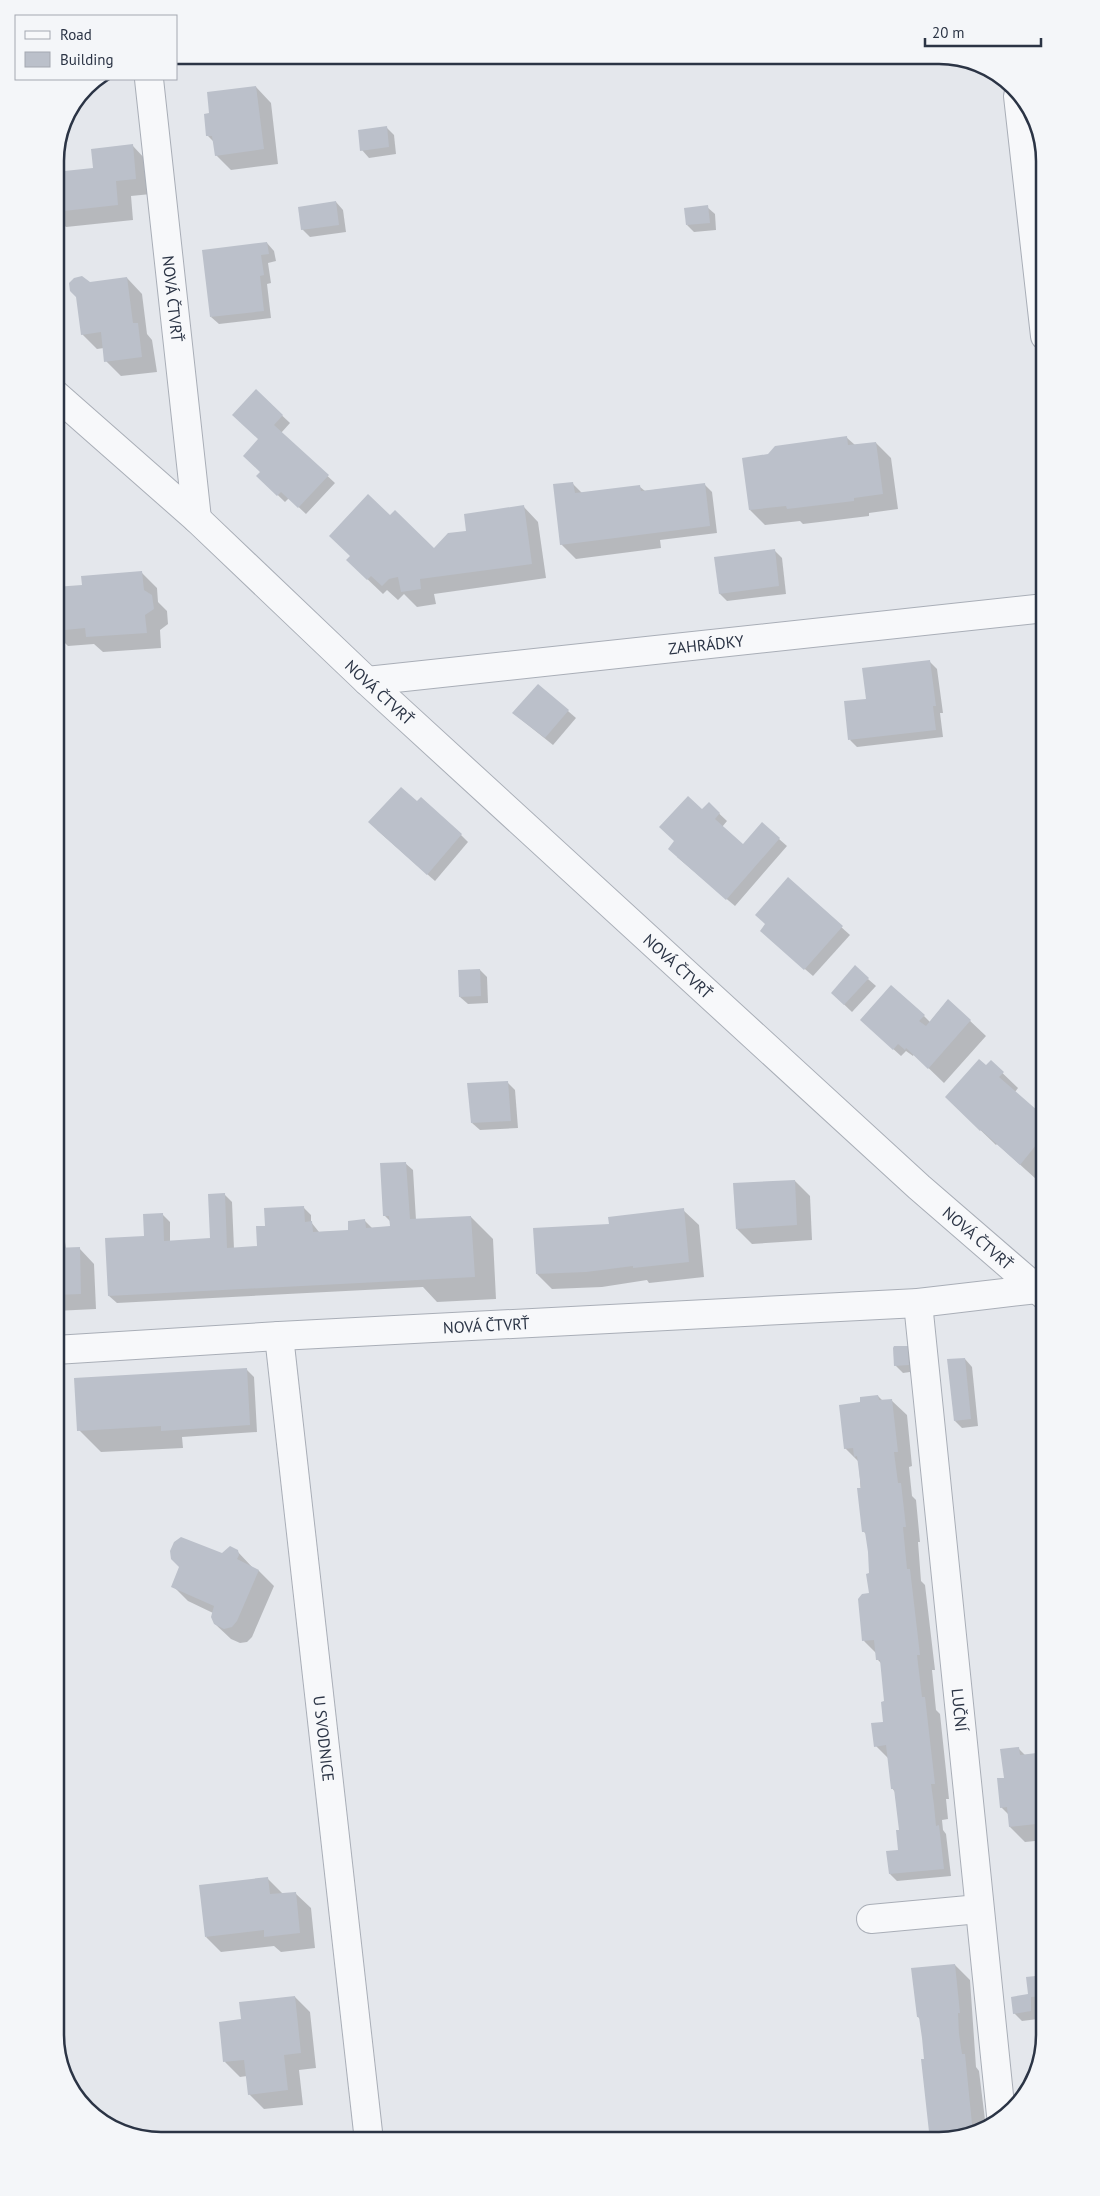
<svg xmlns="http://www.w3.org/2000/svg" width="1100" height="2196" font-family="'PT Sans',sans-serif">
	<rect width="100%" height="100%" fill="#e4e7ec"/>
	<g fill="#0003">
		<path d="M256,87L271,103L278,164L231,170L216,155L214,142L208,136L211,114Z"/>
		<path d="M387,128L394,135L396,154L369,158L362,150Z"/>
		<path d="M132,145L147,161L151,194L131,196L133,220L66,227L55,216V173L94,169Z"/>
		<path d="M336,202L343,210L346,232L310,237L302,229Z"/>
		<path d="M707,207L715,214L716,230L694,232L687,225Z"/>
		<path d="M267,243L274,251L276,261L268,263L271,283L267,284L271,318L219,324L211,317Z"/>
		<path d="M127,278L142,294L147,334L152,340L157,372L121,376L106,361L104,348L97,349L82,334L89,283Z"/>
		<path d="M256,391L290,423L281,433L335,483L306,514L289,498L285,502L258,476L261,472Z"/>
		<path d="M846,437L855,445L876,443L891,458L898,509L869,513V516L803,524L800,521L765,525L750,510L768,455Z"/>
		<path d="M573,484L583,494L640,487L645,491L704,484L712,492L717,533L660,540L661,548L576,559L561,544Z"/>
		<path d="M523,506L538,522L546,578L434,594L436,604L417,607L404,594L398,600L387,590L383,594L363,575L391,517L434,549Z"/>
		<path d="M774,550L782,558L786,594L727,601L720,594L715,558Z"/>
		<path d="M142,573L157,588L158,602L167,611L168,624L160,630L161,648L103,652L94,644L68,646L55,633V588L83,586Z"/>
		<path d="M929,661L937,669L943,713H940L943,737L857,747L850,740L868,700Z"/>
		<path d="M538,685L576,718L553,745L513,713Z"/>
		<path d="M709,804L727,821L722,827L743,846L762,824L787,846L735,906L677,857L702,811Z"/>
		<path d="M377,830L461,835L468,842L435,881Z"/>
		<path d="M788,879L850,935L813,976L769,938Z"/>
		<path d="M480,970L487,977L488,1003L468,1004L460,997Z"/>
		<path d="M868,979L876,986L852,1012L832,993Z"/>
		<path d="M948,1000L986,1036L944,1083L914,1054L913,1056L906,1051L901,1056L869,1027L924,1016L930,1022Z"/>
		<path d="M991,1062L1018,1088L1015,1092L1038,1113L1045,1108V1168L1036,1179L997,1144L996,1145L946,1097Z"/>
		<path d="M508,1083L515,1090L518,1128L480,1130L472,1123Z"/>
		<path d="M405,1163L413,1170L416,1220L471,1217L493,1239L496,1299L437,1302L423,1287L117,1303L109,1296L145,1237L162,1214L170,1222V1242L211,1239L224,1194L232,1202L234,1249L258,1247L266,1227L304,1208L311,1215V1222L319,1232L349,1231L364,1220L372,1228L391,1227V1222L385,1216Z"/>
		<path d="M795,1181L810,1196L812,1240L752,1244L737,1229Z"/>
		<path d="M683,1210L699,1225L704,1277L649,1283L647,1280L602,1287L552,1289L537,1274L611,1225Z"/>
		<path d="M55,1231L65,1242L66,1249L79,1248L94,1264L96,1309L55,1311Z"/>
		<path d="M908,1347L915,1355L917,1371L903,1373L895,1365Z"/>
		<path d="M965,1359L972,1367L978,1426L962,1428L955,1421Z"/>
		<path d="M247,1370L254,1377L257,1432L182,1437L183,1448L101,1452L79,1430Z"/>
		<path d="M878,1396L883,1401L891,1400L907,1415L912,1466L909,1467L912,1496L916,1500L920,1542H918L921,1581L925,1585L935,1670H932L936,1710L940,1714L949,1799H946L948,1819L942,1820L943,1830L946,1834L951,1876L897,1881L890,1874L899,1851L900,1831L895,1792L892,1788L889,1759L876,1746L885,1723V1702L881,1663L878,1660L877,1654L864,1641L871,1575L867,1535L863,1531L859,1462L845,1448L862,1404Z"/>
		<path d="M237,1551L253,1568L259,1571L274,1586L252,1637L247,1642L240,1643L231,1639L215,1624L213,1613L188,1601L173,1586L223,1555Z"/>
		<path d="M1019,1749L1025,1755L1045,1753V1840L1025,1842L1010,1827L1009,1815L1001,1807L1005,1779Z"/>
		<path d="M267,1878L283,1894L295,1893L311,1908L315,1948L281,1952L274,1946L221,1952L206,1937Z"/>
		<path d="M955,1965L970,1980L976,2067L979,2071L986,2128L979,2133L931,2141L922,2060H925L921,2020L918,2017Z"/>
		<path d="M1045,1977V2003L1038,2004V2019L1022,2021L1014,2013Z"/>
		<path d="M295,1997L310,2012L316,2068L299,2070L303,2105L264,2109L249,2094L247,2076L240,2077L225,2062L243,2020Z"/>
	</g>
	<g fill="#bbc0ca">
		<path d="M256,86L264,149L215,156L212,136H206L204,114L209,113L207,92Z"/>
		<path d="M387,126L389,147L360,151L358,130Z"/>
		<path d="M133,144L136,179L116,181L118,205L55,212V172L93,168L91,149Z"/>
		<path d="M336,201L339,225L301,230L298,207Z"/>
		<path d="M708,205L710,223L686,225L684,208Z"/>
		<path d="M267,242L269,254L261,255L264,275L260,276L264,311L210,317L202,250Z"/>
		<path d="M82,276L90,282L127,277L133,323H138L142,357L104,362L101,332L81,335L76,297L70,291L69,283L74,278Z"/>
		<path d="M256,389L283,415L274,425L329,475L298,508L281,492L277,496L256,476L260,472L243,456L258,439L232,415Z"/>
		<path d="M847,436L848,445L876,442L883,494L854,498V501L787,509L786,506L749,510L742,458L768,454L775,446Z"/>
		<path d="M573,482L575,493L640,485L641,491L705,483L710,526L560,545L553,484Z"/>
		<path d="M368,494L390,515L395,510L434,548L448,533L466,531L464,514L524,505L532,564L420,579L421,589L401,592L398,577L389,579L382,586L371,576L367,580L346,560L350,556L329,536Z"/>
		<path d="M775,549L779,586L719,594L714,557Z"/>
		<path d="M142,571L144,590L152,595L154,609L145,615L147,633L86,637L85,628L55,631V587L82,585L81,576Z"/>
		<path d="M930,660L936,706H933L936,730L848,740L844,701L866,699L862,668Z"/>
		<path d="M538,684L569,710L545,738L512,713Z"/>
		<path d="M401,787L417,801L421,797L462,834L427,875L368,822Z"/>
		<path d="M688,796L702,809L709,802L720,813L715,819L743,844L762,822L780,838L726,900L668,849L674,841L659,827Z"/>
		<path d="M788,877L843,926L804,970L760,931L765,924L755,915Z"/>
		<path d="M855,965L869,978L844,1005L831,993Z"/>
		<path d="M480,969L481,996L459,997L458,970Z"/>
		<path d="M891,985L925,1015L919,1021L926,1026L948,999L971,1020L928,1069L906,1048L905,1050L898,1044L893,1050L860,1020Z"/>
		<path d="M979,1059L986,1065L991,1060L1004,1072L999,1077L1038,1111L1044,1105L1045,1106V1134L1020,1165L981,1130L980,1131L945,1097Z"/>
		<path d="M508,1081L511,1121L471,1123L467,1083Z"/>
		<path d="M406,1162L410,1219L471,1216L475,1277L108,1296L105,1238L144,1236L143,1214L163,1213L164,1241L210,1238L208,1194L225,1193L227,1248L257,1246L256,1226H265L264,1208L304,1206L305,1222L312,1221L313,1232L348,1230V1221L365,1219L366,1228L390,1226L389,1216H383L380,1163Z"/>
		<path d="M795,1180L797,1225L736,1229L733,1183Z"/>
		<path d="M684,1208L689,1262L633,1268V1266L586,1272L536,1274L533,1228L609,1224L608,1217Z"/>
		<path d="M80,1247L81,1294L55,1295V1248Z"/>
		<path d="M894,1346H908L909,1365L894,1366L893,1348Z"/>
		<path d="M965,1358L971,1419L954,1421L947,1359Z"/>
		<path d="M247,1368L250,1425L161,1431V1426L77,1431L74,1378Z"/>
		<path d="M878,1395L879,1400L892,1399L898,1452H894L898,1483H901L906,1527H903L907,1569H910L920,1655H917L922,1697H925L935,1784H931L934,1805L936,1826L939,1825L944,1869L889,1874L886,1851L898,1850L896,1830H899L894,1789H891L886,1745L874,1747L871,1723L883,1722L881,1702L884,1701L880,1660H876L874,1640L862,1641L858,1599L862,1594L869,1593L866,1574L869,1573L868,1552L865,1532H862L857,1488H861L857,1456L854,1457L853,1448L844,1449L839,1405L860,1402V1397Z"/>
		<path d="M181,1537L222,1553L230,1546L238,1550L239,1555L237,1559L259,1570L237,1621L232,1627L224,1629L214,1624L211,1617L214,1606L171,1587L179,1567L171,1559L170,1551L174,1542Z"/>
		<path d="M1019,1747L1020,1755L1045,1752V1823L1009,1827L1007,1807L1000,1808L997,1778H1004L1000,1749Z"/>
		<path d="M268,1877L270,1894L296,1892L300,1933L264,1937V1930L205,1937L199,1885Z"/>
		<path d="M955,1964L960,2013H958L959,2034L962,2054H965L973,2134L930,2141L921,2059H924L922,2038L919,2017H917L911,1968Z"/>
		<path d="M1045,1975V1996L1031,1997V2011L1013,2014L1011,1997L1028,1994L1026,1977Z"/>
		<path d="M295,1996L301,2053L284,2055L288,2090L248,2095L244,2060L223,2062L219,2022L241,2019L239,2002Z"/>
	</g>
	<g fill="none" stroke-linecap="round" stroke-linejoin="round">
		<g stroke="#a9aeb7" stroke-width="30">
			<g id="minor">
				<path id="s1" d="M149,79L197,519"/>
				<path d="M1018,96L1045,336"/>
				<path id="s2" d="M55,394L197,519L367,681L919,1187L1045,1296"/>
				<path id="s3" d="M367,681L1045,608"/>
				<path id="s4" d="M918,1303L1001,2115"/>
				<path id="s5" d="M279,1336L369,2141"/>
				<path id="s6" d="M55,1350L279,1336L918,1303L1037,1289"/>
				<path d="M871,1919L979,1909"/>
			</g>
		</g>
		<path stroke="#c2c5cb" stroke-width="3" stroke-dasharray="4 4" stroke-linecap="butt" d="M178,61L234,55"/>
		<use href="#minor" stroke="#f7f8fa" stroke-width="28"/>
	</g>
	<g text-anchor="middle" stroke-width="4.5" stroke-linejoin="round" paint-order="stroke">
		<g font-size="16" fill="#2b3445" stroke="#f4f6f9">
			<text dy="6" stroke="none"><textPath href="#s1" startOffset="221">NOVÁ ČTVRŤ</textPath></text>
			<text dy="6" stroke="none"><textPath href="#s3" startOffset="341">ZAHRÁDKY</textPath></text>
			<text dy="6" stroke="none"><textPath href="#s2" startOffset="441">NOVÁ ČTVRŤ</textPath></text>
			<text dy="6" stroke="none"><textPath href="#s2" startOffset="846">NOVÁ ČTVRŤ</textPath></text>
			<text dy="6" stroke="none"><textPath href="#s2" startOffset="1251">NOVÁ ČTVRŤ</textPath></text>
			<text dy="6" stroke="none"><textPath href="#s6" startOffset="432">NOVÁ ČTVRŤ</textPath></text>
			<text dy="6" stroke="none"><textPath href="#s4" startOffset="409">LUČNÍ</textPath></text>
			<text dy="6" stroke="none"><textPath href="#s5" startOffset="405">U SVODNICE</textPath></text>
		</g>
	</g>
	<path d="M0 0H1100V2196H0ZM161 64H939A97 97 0 0 1 1036 161V2035A97 97 0 0 1 939 2132H161A97 97 0 0 1 64 2035V161A97 97 0 0 1 161 64Z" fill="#f4f6f9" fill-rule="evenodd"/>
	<path fill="none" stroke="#2b3445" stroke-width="2.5" d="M161 64H939A97 97 0 0 1 1036 161V2035A97 97 0 0 1 939 2132H161A97 97 0 0 1 64 2035V161A97 97 0 0 1 161 64Z"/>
	<rect x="15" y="15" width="162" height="65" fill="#f4f6f9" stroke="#a4a8b1"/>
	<rect x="25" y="31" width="25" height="8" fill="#f7f8fa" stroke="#a4a8b1"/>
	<text x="60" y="40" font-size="15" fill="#2b3445">Road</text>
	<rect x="25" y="52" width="25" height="15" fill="#bbc0ca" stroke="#a4a8b1"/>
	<text x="60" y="65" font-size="15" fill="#2b3445">Building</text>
	<path d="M925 38v8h116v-8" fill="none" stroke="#2b3445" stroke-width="2.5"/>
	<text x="932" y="38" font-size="15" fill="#2b3445" stroke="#f4f6f9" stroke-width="4" paint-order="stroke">20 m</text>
</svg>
